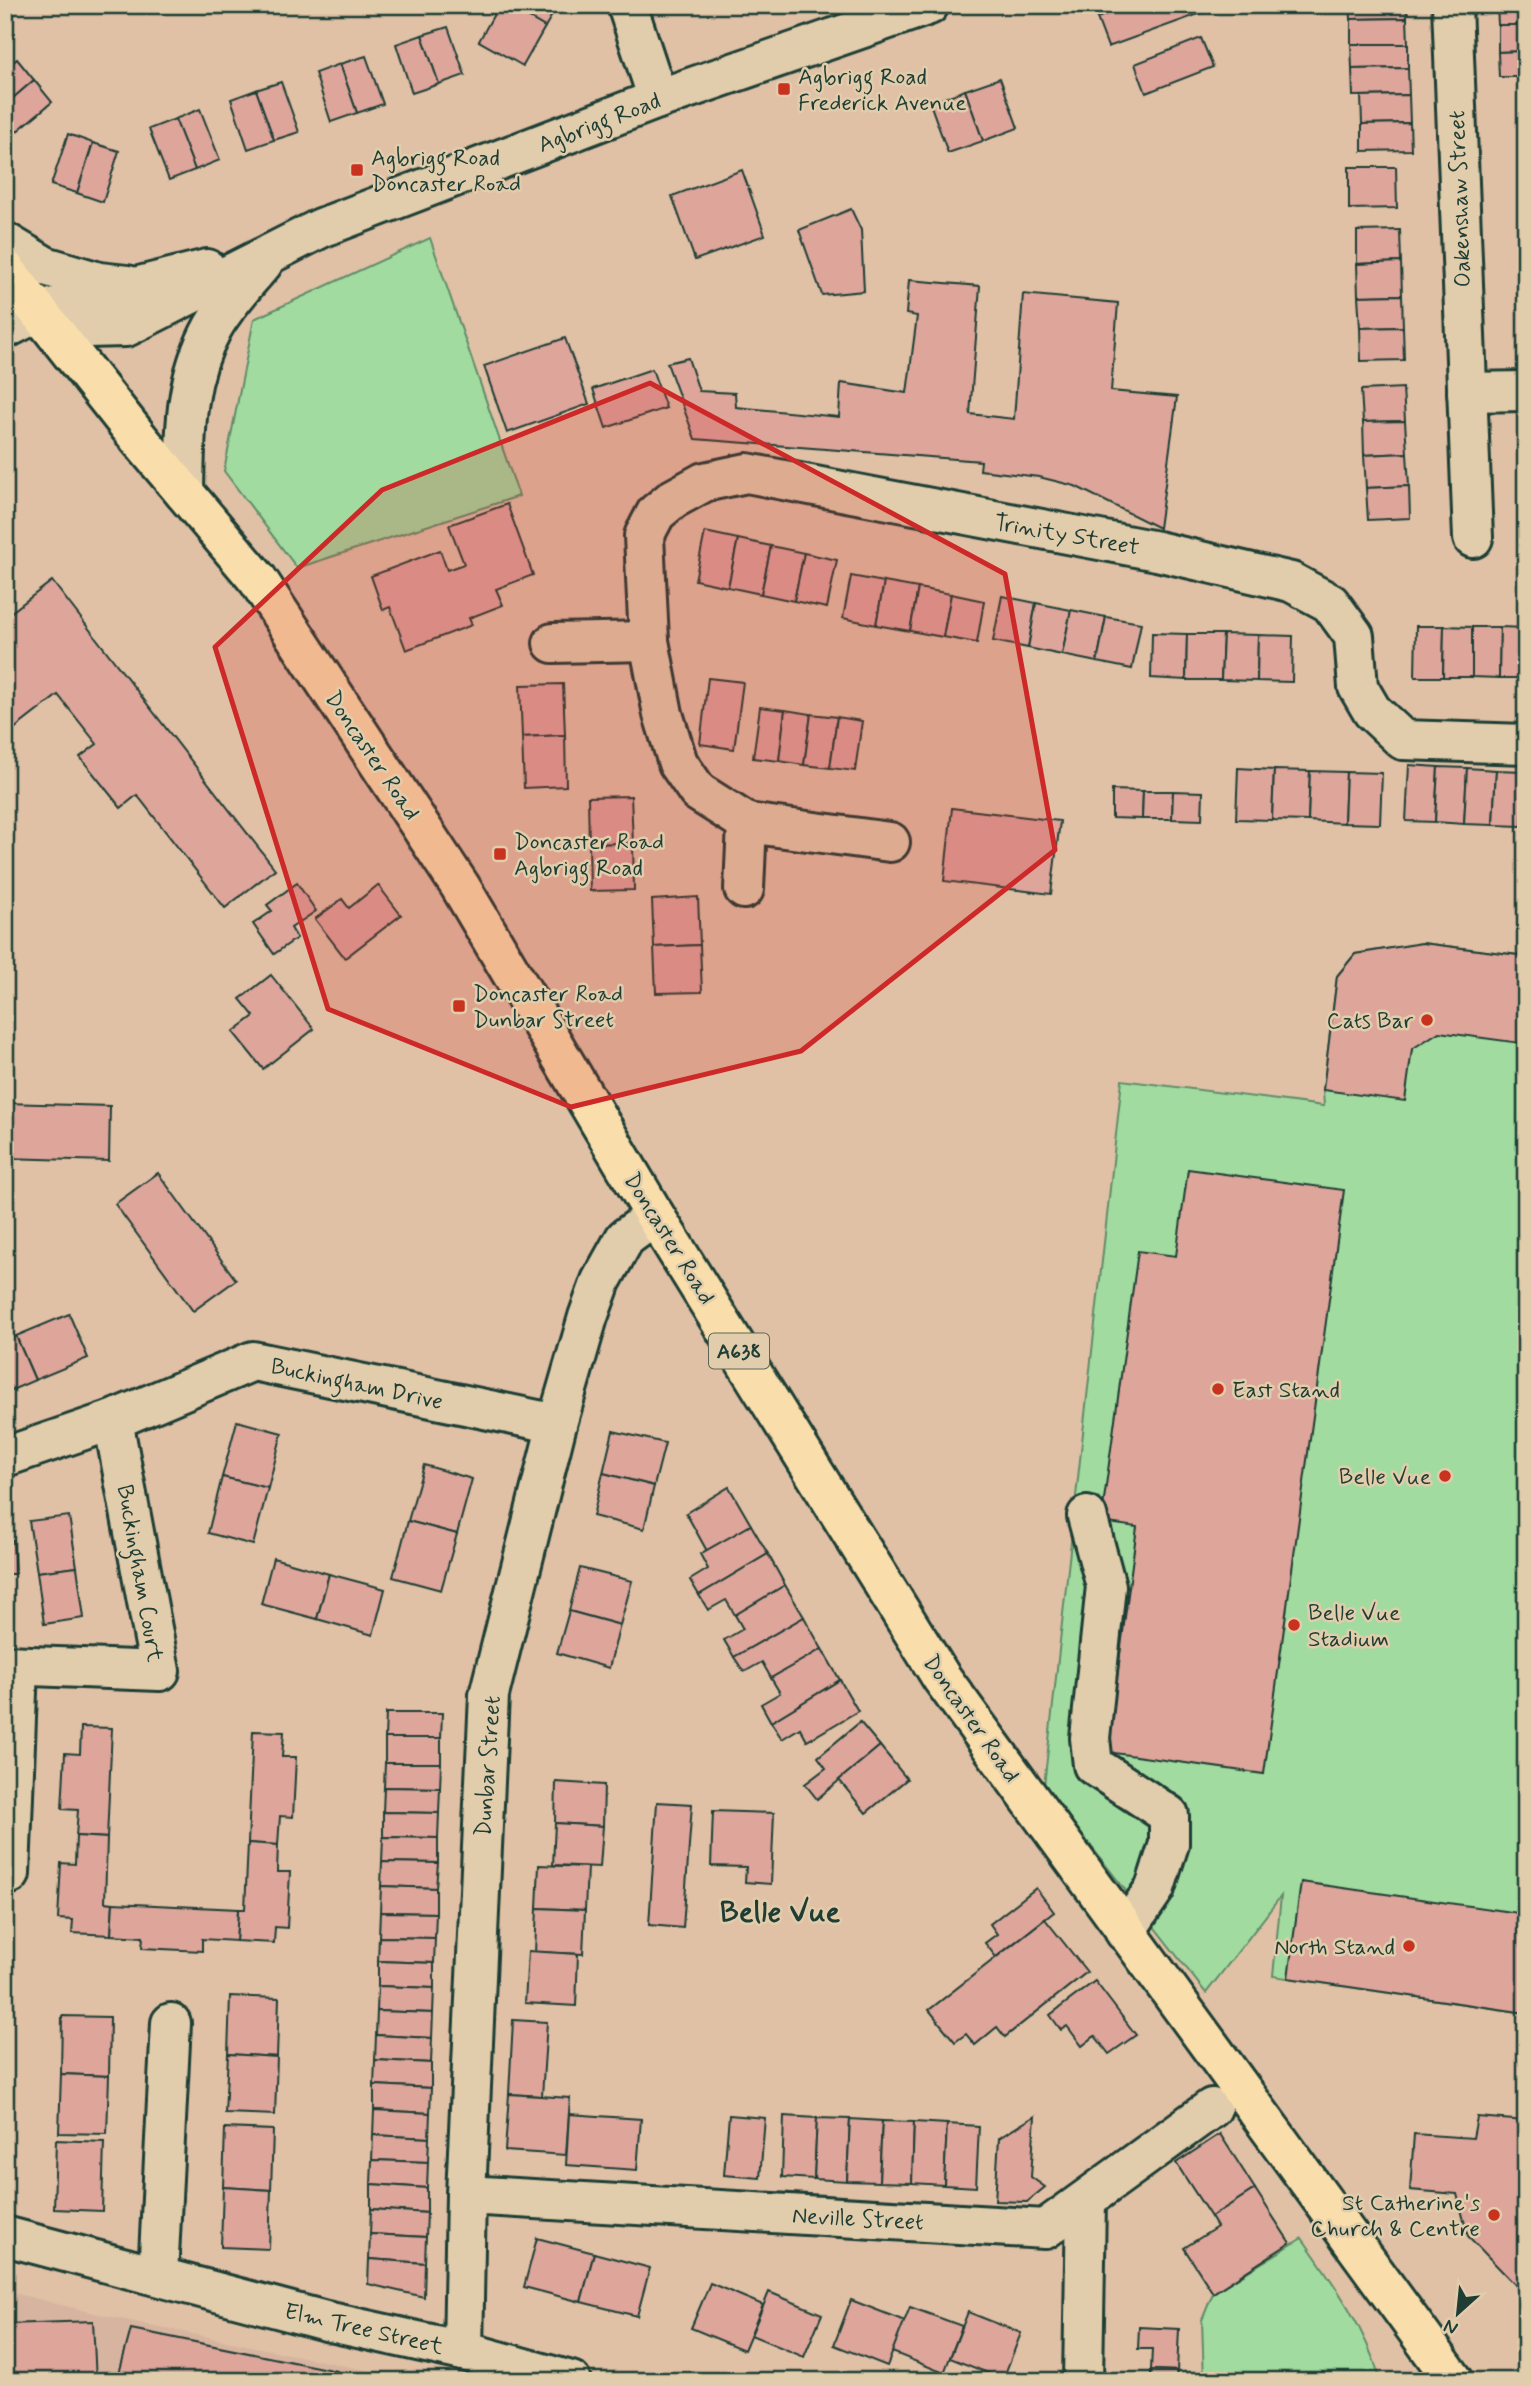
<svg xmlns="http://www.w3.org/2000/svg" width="1531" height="2386" font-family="Mynerve,sans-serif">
	<rect width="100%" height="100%" fill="#e0c1a6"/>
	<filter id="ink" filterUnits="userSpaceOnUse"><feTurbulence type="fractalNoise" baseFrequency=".0143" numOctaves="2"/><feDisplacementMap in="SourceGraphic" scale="14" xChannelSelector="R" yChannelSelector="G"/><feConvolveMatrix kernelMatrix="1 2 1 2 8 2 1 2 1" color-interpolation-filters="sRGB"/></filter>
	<g filter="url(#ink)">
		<path fill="#d7b49f" d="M5,2291L107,2316L418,2381H5Z"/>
		<g fill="#a2db9f" stroke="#608c6a" stroke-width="2">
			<path d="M430,238L519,496L297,568L224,471L254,319Z"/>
			<path d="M1422,943L1526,956V2013L1273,1976L1281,1896L1206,1993L1044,1786L1122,1080L1324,1106L1323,1090L1337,976L1355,954Z"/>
			<path d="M1302,2238C1335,2285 1363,2324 1381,2381H1204L1202,2320L1213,2293Z"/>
		</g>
		<g fill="#dea59b" stroke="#1f3d34" stroke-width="2">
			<path d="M499,5H507L545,27L523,66L479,41Z"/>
			<path d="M507,5H558L545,27Z"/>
			<path d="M1131,5H1208L1210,10L1108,47L1097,18Z"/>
			<path d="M1350,5H1407V18L1351,19Z"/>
			<path d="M1497,5H1526V25H1498Z"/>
			<path d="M1407,18L1408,44H1351V19Z"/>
			<path d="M1498,25H1526V51L1498,52Z"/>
			<path d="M448,27L465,75L439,84L422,35Z"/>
			<path d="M422,35L439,84L412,93L396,44Z"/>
			<path d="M1201,38L1213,67L1146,93L1135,64Z"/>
			<path d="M1351,44H1408V68L1352,69Z"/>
			<path d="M1526,51V77H1499L1498,52Z"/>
			<path d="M366,56L383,104L357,113L340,64Z"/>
			<path d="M17,59L34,80L5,105V69Z"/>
			<path d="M340,64L357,113L331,122L315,73Z"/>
			<path d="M1408,68L1409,95L1353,96L1352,69Z"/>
			<path d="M1000,78L1018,128L983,141L965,90Z"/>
			<path d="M34,80L52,102L10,137L5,131V105Z"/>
			<path d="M281,82L299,132L274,140L256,90Z"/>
			<path d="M256,90L274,140L248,149L231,99Z"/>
			<path d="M965,90L983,141L948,153L930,103Z"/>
			<path d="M1409,95L1410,123L1362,124L1361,96Z"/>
			<path d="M200,109L220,160L195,170L175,119Z"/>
			<path d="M175,119L195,170L169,180L149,129Z"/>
			<path d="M1410,123L1411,150L1362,151V124Z"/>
			<path d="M68,134L93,143L77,193L51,185Z"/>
			<path d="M93,143L119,151L103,202L77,193Z"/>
			<path d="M1349,167H1396L1397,208L1349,209Z"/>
			<path d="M742,170L765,235L695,260L672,196Z"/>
			<path d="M851,209L861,230L864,291L822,295L799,230Z"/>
			<path d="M1400,230L1401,262L1357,264V231Z"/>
			<path d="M1401,262L1402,295L1358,296L1357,264Z"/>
			<path d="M909,280L980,286L970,414L1014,419L1023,294L1118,303L1111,391L1177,397L1159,528L1075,486L1039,477L980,470L981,461L695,439L667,363L688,358L699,391L735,393L736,407L839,417L841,383L907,393L917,316L906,314Z"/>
			<path d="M1402,295L1403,327L1360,328L1358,296Z"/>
			<path d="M1403,327L1404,360L1361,361L1360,328Z"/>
			<path d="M565,338L589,404L507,433L484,366Z"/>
			<path d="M652,369L666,408L606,428L593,389Z"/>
			<path d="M1403,388L1405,421L1363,422L1361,390Z"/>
			<path d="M1405,421L1407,453L1364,455L1363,422Z"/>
			<path d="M1407,453L1409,486L1366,488L1364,455Z"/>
			<path d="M1409,486L1410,518L1368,520L1366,488Z"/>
			<path d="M507,504L533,575L496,589L503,605L469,618L472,625L406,650L390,607L383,610L371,576L440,550L447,570L464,564L449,525Z"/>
			<path d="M705,532L738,539L728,587L695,580Z"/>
			<path d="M738,539L771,546L761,594L728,587Z"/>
			<path d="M771,546L804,553L794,601L761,594Z"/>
			<path d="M804,553L837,560L827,608L794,601Z"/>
			<path d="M851,576L884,582L876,625L843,618Z"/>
			<path d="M52,581L275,869L225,908L137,795L121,808L80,757L97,744L58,695L14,729L5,717V617Z"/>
			<path d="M884,582L918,588L910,631L876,625Z"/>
			<path d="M918,588L951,594L943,637L910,631Z"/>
			<path d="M951,594L984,601L977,643L943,637Z"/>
			<path d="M1002,596L1036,603L1028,648L993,641Z"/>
			<path d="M1036,603L1071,610L1062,655L1028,648Z"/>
			<path d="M1071,610L1106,617L1097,662L1062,655Z"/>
			<path d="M1106,617L1141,623L1132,669L1097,662Z"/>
			<path d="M1416,626H1444L1443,677H1415Z"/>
			<path d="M1444,626L1472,627V677H1443Z"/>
			<path d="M1472,627H1500L1499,678L1472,677Z"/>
			<path d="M1500,627L1526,628V678H1499Z"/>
			<path d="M1152,633L1187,634L1186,680L1151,678Z"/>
			<path d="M1187,634H1223L1221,680H1186Z"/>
			<path d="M1223,634L1258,635L1257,681L1221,680Z"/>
			<path d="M1258,635L1293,636L1292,682L1257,681Z"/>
			<path d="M708,678L743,682L734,749L700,744Z"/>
			<path d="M563,684L565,735L522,737L520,685Z"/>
			<path d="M760,707L785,710L779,761L753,758Z"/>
			<path d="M785,710L811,714L804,765L779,761Z"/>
			<path d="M811,714L837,717L830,768L804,765Z"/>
			<path d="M837,717L862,721L855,771L830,768Z"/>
			<path d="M565,735L566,786L524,788L522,737Z"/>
			<path d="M1409,765L1438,767L1435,822L1406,821Z"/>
			<path d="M1438,767L1467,768L1464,824L1435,822Z"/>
			<path d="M1238,768L1274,770L1272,820L1236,819Z"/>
			<path d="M1467,768L1496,770L1493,825L1464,824Z"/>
			<path d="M1274,770L1310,771L1308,821L1272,820Z"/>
			<path d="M1496,770L1524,771L1522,826L1493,825Z"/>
			<path d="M1310,771L1346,772L1344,823L1308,821Z"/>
			<path d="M1346,772L1382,773L1380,824L1344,823Z"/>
			<path d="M1112,790L1143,791L1142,819L1112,818Z"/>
			<path d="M1143,791H1173L1172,819H1142Z"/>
			<path d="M1173,791L1203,792L1202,820L1172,819Z"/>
			<path d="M631,796L633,843L589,844L588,797Z"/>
			<path d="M952,808L1060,821L1051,894L944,881Z"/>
			<path d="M633,843L634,890L590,891L589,844Z"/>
			<path d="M297,883L316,911L291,928L297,938L274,954L253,924L272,911L267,905Z"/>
			<path d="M378,885L401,915L345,958L315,919L342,899L349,908Z"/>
			<path d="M698,897L700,945L654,947L652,900Z"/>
			<path d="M1422,943L1526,956V1008L1520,1043L1439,1032L1412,1049L1405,1101L1323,1090L1337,976L1355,954Z"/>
			<path d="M700,945L702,992L656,993L654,947Z"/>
			<path d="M271,975L314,1029L263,1069L233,1032L254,1016L240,999Z"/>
			<path d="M5,1103L110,1106L109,1161L5,1158Z"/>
			<path d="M1188,1169L1344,1190L1264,1774L1107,1752L1137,1527L1101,1522L1138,1251L1176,1256Z"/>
			<path d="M158,1173L236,1280L193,1311L115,1204Z"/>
			<path d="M69,1314L88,1358L35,1380L16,1336Z"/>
			<path d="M16,1336L35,1380L5,1393V1341Z"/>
			<path d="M237,1421L282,1433L268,1488L222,1477Z"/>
			<path d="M613,1431L665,1443L654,1486L603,1473Z"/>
			<path d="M424,1465L472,1479L457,1534L408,1521Z"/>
			<path d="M603,1473L654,1486L644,1529L593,1516Z"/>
			<path d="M222,1477L268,1488L253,1545L208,1533Z"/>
			<path d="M729,1487L751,1525L707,1551L686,1513Z"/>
			<path d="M69,1516L77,1567L37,1572L29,1521Z"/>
			<path d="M408,1521L457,1534L441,1590L393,1577Z"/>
			<path d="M751,1525L768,1554L699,1595L690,1580L708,1569L700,1554Z"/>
			<path d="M5,1540H13L15,1574H5Z"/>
			<path d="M768,1554L785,1585L735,1615L726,1600L708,1610L699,1595Z"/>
			<path d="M273,1558L329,1574L317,1619L261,1604Z"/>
			<path d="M77,1567L84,1618L44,1624L37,1572Z"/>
			<path d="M580,1568L632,1581L620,1625L569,1611Z"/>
			<path d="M329,1574L385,1589L373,1635L317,1619Z"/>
			<path d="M785,1585L804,1617L734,1657L724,1640L743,1629L735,1615Z"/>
			<path d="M569,1611L620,1625L609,1668L557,1653Z"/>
			<path d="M804,1617L822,1649L771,1678L762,1662L744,1672L734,1657Z"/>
			<path d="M822,1649L840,1680L771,1722L761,1704L780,1693L771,1678Z"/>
			<path d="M840,1680L858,1711L807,1741L800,1728L782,1739L771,1722Z"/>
			<path d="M386,1713H442L441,1738H385Z"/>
			<path d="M860,1722L880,1746L817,1799L805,1784L826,1768L818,1757Z"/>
			<path d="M81,1727L112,1728L107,1838L76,1836L78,1810L62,1809L65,1753L80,1754Z"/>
			<path d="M253,1731L284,1732L282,1757H296L293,1817L280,1816L278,1845L248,1843Z"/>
			<rect x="385" y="1738" width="56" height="25"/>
			<path d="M880,1746L907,1779L866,1813L839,1780Z"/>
			<path d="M385,1763H441L440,1788L384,1787Z"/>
			<path d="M556,1782L604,1785L603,1826L555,1823Z"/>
			<path d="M384,1787L440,1788L439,1813L383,1812Z"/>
			<path d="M657,1802L692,1804L683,1928L649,1925Z"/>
			<path d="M713,1811L774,1813L771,1884L745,1882L746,1867L711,1866Z"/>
			<path d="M383,1812L439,1813L438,1838L383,1837Z"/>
			<path d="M555,1823L603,1826L600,1867L553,1865Z"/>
			<path d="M76,1836L107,1838L105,1902L113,1903L111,1935L72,1933L73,1920L58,1919L61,1863L75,1864Z"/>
			<path d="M383,1837L438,1838V1863L382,1862Z"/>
			<path d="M248,1843L278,1845L277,1872H290L287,1928L275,1927L274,1943L236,1941L238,1909H245Z"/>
			<path d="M382,1862L438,1863L436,1888L381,1886Z"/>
			<path d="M539,1865L587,1867L585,1910L537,1908Z"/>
			<path d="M1301,1882L1526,1914V2013L1288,1978Z"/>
			<path d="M381,1886L436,1888V1913L380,1912Z"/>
			<path d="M1036,1888L1054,1912L996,1957L985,1943L997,1934L990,1924Z"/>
			<path d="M113,1903L238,1909L236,1941L202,1939V1951L142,1948L143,1937L111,1935Z"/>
			<path d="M537,1908L585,1910L583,1954L535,1952Z"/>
			<path d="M380,1912L436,1913L435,1938L379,1937Z"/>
			<path d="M1045,1919L1087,1972L1005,2037L997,2027L975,2045L966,2034L955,2042L929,2010Z"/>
			<path d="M379,1937L435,1938L434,1963L378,1961Z"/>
			<path d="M528,1951L578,1954L576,2006L525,2003Z"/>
			<path d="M378,1961L434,1963V1988L378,1986Z"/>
			<path d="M1095,1981L1136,2035L1109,2054L1095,2036L1082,2046L1067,2026L1061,2030L1050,2015Z"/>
			<path d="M378,1986L434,1988L433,2013L377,2011Z"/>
			<path d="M230,1996L279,1998L277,2057L228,2054Z"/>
			<path d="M377,2011L433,2013L432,2038L376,2035Z"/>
			<path d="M62,2016L110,2017L109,2076L61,2074Z"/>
			<path d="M513,2020L547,2022L542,2096L509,2094Z"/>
			<path d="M376,2035L432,2038L431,2063L375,2060Z"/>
			<path d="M228,2054L277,2057L275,2115L225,2113Z"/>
			<path d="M375,2060L431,2063V2088L374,2085Z"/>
			<path d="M61,2074L109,2076L107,2134L59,2133Z"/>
			<path d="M374,2085L431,2088L430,2113L374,2110Z"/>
			<path d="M509,2094L570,2098L566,2155L505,2151Z"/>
			<path d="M374,2110L430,2113L429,2138L373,2135Z"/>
			<path d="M569,2114L641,2119L637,2170L566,2165Z"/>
			<path d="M729,2115L765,2118L760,2178L724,2175Z"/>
			<path d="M784,2116L817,2118L814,2179L782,2177Z"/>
			<path d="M1035,2116L1031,2177L1045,2187L1027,2202L995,2201L999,2138Z"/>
			<path d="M1477,2117L1526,2121V2296L1468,2236L1457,2194L1410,2190L1414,2134L1473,2138Z"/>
			<path d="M817,2118L850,2119L847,2181L814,2179Z"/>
			<path d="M850,2119L882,2121L879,2182L847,2181Z"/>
			<path d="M882,2121L914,2122L912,2183L879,2182Z"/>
			<path d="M914,2122L947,2124L944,2185L912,2183Z"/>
			<path d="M947,2124L979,2126L976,2187L944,2185Z"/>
			<path d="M225,2128L273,2130L271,2190L223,2187Z"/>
			<path d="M1220,2134L1255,2189L1211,2217L1176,2163Z"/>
			<path d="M373,2135L429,2138L428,2162L372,2160Z"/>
			<path d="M56,2140L104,2142L102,2211L54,2209Z"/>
			<path d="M372,2160L428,2162L427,2188L371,2184Z"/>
			<path d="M371,2184L427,2188V2213L371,2209Z"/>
			<path d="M223,2187L271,2190L269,2249L221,2247Z"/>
			<path d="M1255,2189L1290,2243L1213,2293L1184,2248L1217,2227L1211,2217Z"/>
			<path d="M371,2209L427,2213L426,2237L370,2234Z"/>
			<path d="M370,2234L426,2237L425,2263L369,2259Z"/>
			<path d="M537,2238L594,2253L581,2302L524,2287Z"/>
			<path d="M594,2253L650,2268L637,2316L581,2302Z"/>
			<path d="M369,2259L425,2263L424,2297L368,2284Z"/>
			<path d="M710,2283L763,2305L744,2350L691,2328Z"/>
			<path d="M769,2292L822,2314L804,2357L751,2335Z"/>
			<path d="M851,2300L905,2321L887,2366L834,2345Z"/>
			<path d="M910,2307L962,2326L944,2373L892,2352Z"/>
			<path d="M968,2312L1021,2333L1003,2379L950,2358Z"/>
			<path d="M93,2321L96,2381H5V2324Z"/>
			<path d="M1139,2327L1179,2329L1177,2371L1151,2370L1152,2349H1138Z"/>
			<path d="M131,2329L337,2371L334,2381H117Z"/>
			<path d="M1526,2337V2377L1522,2376Z"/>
			<path d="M1151,2370L1177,2371L1176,2381H1151Z"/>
		</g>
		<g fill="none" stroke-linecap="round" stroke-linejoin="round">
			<g stroke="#1f3d34" stroke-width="44">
				<g id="street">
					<path d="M627,5L658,99"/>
					<path d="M1452,5L1473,538"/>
					<path d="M5,329L40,311"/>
					<path d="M1467,392L1526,391"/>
					<path d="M553,643L649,641"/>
					<path d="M890,842L747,823L698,792L678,763L663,714L649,641L644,536L656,513L673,499L704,482L747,473L1157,551L1291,582L1330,603L1354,636L1358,687L1372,711L1403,740L1526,744"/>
					<path d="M744,889L747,823"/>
					<path d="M5,1457L113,1420L253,1361L557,1424"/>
					<path d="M1087,1516L1106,1586L1090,1738L1093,1765L1169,1815V1844L1155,1888L1125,1932"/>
					<path d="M5,1665L160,1671L113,1420"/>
					<path d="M10,1874L18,1666"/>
					<path d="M466,2195L1045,2229L1212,2108"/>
					<path d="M5,2236L326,2321L463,2351L571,2381"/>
					<path d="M158,2275L171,2023"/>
					<path d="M463,2351L466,2195L489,1695L557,1424L588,1317L601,1281L625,1238L655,1216"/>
					<path d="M1083,2381L1086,2200"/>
				</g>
			</g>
			<g stroke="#1f3d34" stroke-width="44">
				<g id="secondary">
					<path d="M5,242L45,266L99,282L127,285"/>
					<path d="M40,311L85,328L126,327L321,228L658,99L929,5"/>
					<path d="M40,311L207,269"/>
					<path d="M184,492C185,434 184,379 213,327C226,304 246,283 263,263"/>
				</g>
			</g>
			<g stroke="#1f3d34" stroke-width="44">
				<path id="highway" d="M5,269L140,440L258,580L460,886L655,1216L941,1677L1454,2381"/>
			</g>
			<use href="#street" stroke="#e1cdab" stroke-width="38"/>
			<use href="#secondary" stroke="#e1cdab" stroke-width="38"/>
			<use href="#highway" stroke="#f9deab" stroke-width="38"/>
		</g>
	</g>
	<path fill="#cd2929" fill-opacity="0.2" stroke="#cd2929" stroke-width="5" stroke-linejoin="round" d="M650,383L1005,574L1055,850L801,1051L571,1107L328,1009L215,647L382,490Z"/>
	<g fill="#c8321e" stroke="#e1cdab" stroke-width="2.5">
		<rect x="777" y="82" width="14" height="14" rx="3.5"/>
		<rect x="350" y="163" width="14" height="14" rx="3.5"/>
		<rect x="493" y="847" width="14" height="14" rx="3.5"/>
		<rect x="452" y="999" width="14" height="14" rx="3.5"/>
		<circle cx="1427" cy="1020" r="7"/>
		<circle cx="1218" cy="1389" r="7"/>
		<circle cx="1445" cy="1476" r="7"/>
		<circle cx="1294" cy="1625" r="7"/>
		<circle cx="1409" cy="1946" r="7"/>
		<circle cx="1494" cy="2215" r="7"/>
	</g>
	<g text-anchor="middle" stroke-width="5" stroke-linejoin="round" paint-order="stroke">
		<rect fill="#e1cdab" stroke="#596858" stroke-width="2" x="709" y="1333.5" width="60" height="35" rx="5"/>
		<g font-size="21" font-weight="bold" fill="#1f3d34">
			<text x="739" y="1358">A638</text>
		</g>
		<g font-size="23" fill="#1f3d34" stroke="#e1cdab" text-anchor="start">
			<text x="798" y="84">Agbrigg Road<tspan x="798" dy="26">Frederick Avenue</tspan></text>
			<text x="371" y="165">Agbrigg Road<tspan x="371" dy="26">Doncaster Road</tspan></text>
			<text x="514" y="849">Doncaster Road<tspan x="514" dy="26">Agbrigg Road</tspan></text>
			<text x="473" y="1001">Doncaster Road<tspan x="473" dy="26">Dunbar Street</tspan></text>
			<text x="1413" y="1028" text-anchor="end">Cats Bar</text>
			<text x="1232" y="1397">East Stand</text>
			<text x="1431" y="1484" text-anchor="end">Belle Vue</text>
			<text x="1308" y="1620">Belle Vue<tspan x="1308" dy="26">Stadium</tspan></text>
			<text x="1395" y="1954" text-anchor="end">North Stand</text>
			<text x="1480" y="2210" text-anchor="end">St Catherine's<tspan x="1480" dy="26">Church &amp; Centre</tspan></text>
		</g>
		<g font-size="23" fill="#1f3d34" stroke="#e1cdab">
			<text transform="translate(599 122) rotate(-21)" y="8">Agbrigg Road</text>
			<text transform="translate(1459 199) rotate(-92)" y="8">Oakenshaw Street</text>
			<text transform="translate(1067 534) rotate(10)" y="8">Trinity Street</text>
			<text transform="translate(373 755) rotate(56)" y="8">Doncaster Road</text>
			<text transform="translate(670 1238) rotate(58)" y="8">Doncaster Road</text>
			<text transform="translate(357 1383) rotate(12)" y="8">Buckingham Drive</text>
			<text transform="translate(141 1573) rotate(80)" y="8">Buckingham Court</text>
			<text transform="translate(972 1718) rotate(55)" y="8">Doncaster Road</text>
			<text transform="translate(487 1766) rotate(-86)" y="8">Dunbar Street</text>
			<text transform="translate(858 2218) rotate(3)" y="8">Neville Street</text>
			<text transform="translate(364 2328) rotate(13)" y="8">Elm Tree Street</text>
		</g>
		<g font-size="30" font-weight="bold" fill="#1f3d34" stroke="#e1cdab">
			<text x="780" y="1921">Belle Vue</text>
		</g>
	</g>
	<rect width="1531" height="2386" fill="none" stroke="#e1cdab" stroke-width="28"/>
	<rect x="14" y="14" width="1503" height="2358" fill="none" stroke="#1f3d34" stroke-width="2.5" filter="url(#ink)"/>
	<g transform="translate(1458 2313) rotate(207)" stroke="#e1cdab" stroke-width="5" paint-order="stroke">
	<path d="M0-5L12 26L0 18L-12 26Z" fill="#1f3d34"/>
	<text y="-10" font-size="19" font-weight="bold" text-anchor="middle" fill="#1f3d34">N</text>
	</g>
</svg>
